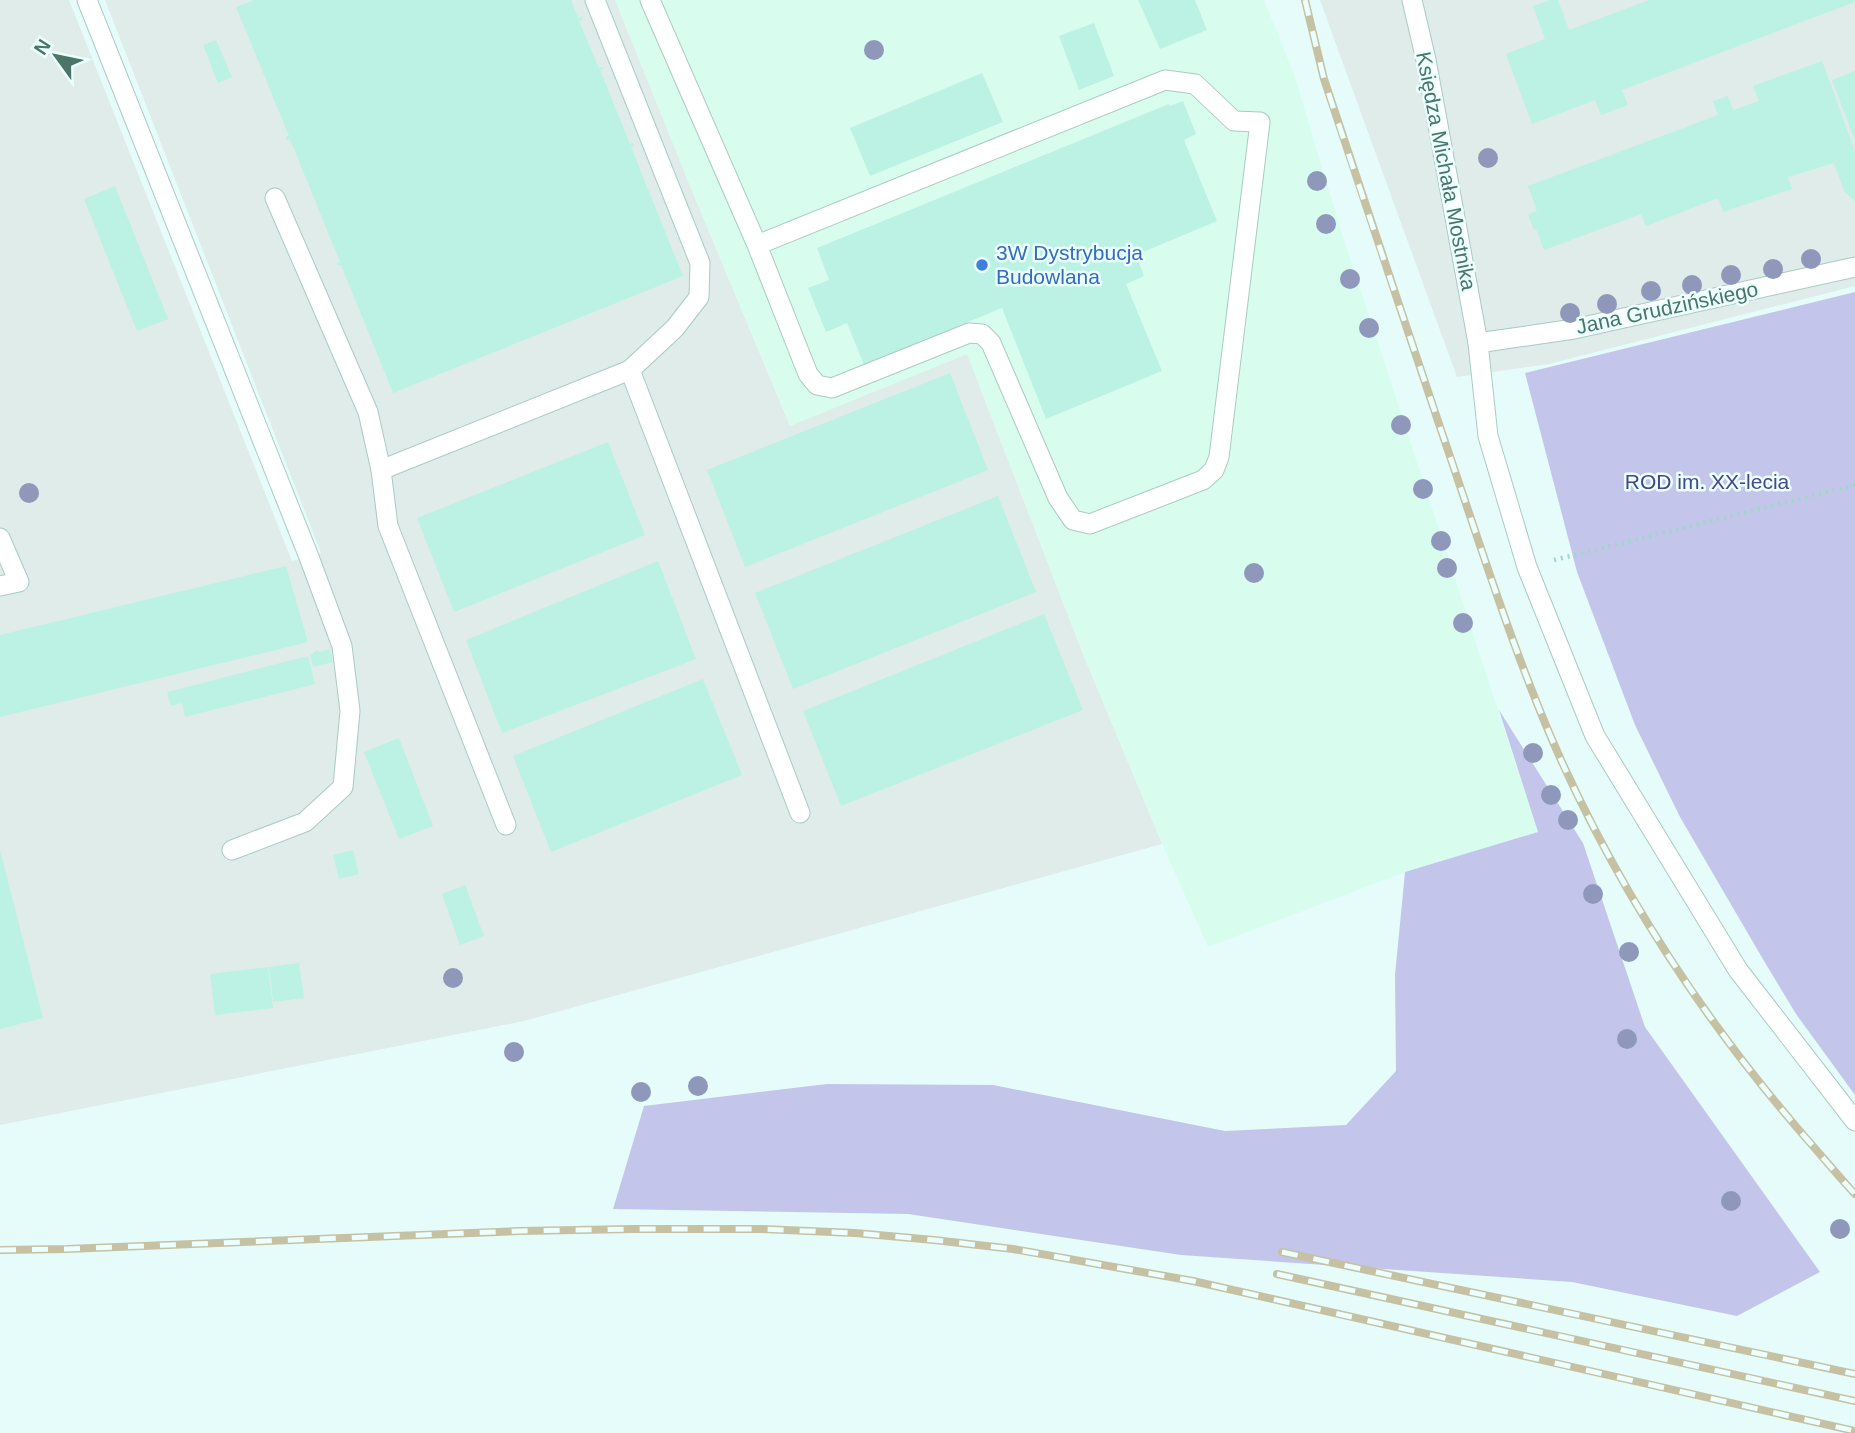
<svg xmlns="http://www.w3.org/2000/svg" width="1855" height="1433" font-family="Arial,sans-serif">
	<rect width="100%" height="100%" fill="#e5fcfb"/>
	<path fill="#d8fdef" d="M615,0H1264L1294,74L1339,224L1538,832L1447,861L1405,872L1208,947L1162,844L1082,652L967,354L791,427L692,191Z"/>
	<g fill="#dfece9">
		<path d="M0,0H69L292,561L321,553L105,0H615L692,191L790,426L967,354L1082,652L1162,844L524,1021L0,1125Z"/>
		<path d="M1320,0H1855V286L1549,364L1457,377Z"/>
	</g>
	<g fill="#c3c6ea">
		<path d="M1855,292V1095L1796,1014L1764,961L1680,817L1635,725L1577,572L1525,373Z"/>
		<path d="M1499,710L1583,843L1645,1027L1820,1272L1737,1316L1572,1282L1181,1255L908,1214L613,1209L644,1106L827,1084L993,1085L1225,1131L1346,1125L1396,1071L1395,975L1405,872L1538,832Z"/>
	</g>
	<g fill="#bcf2e3">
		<path d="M254,0H571L578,18L582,17L583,20L579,21L599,68L606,67L600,70L630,144L633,143L634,145L631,147L683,276L393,393L341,265H338L337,263L340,262L290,139L287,140L286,137L289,136L236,7Z"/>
		<path d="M1138,0H1195L1207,30L1160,49Z"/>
		<path d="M1550,0H1558L1569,30L1649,0H1855V2L1622,90L1628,105L1601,115L1595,100L1532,124L1506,54L1545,39L1533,6Z"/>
		<path d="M1094,23L1114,76L1079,90L1059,36Z"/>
		<path d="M216,40L232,77L218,83L203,45Z"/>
		<path d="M1822,61L1855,151V201L1844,191L1834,163L1788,177L1792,189L1723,212L1718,198L1646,226L1641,214L1544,250L1536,229L1534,230L1528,214L1537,211L1528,186L1718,115L1713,101L1728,96L1733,110L1759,101L1753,86Z"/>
		<path d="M1855,71V141L1832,80Z"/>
		<path d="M982,73L1003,122L870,176L850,128Z"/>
		<path d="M1183,101L1196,134L1184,140L1217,221L1136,255L1144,276L1126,284L1162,371L1046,419L1002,308L864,365L847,323L826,332L808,288L829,280L817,248L1169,104L1170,106Z"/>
		<path d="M115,186L168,319L137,331L84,199Z"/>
		<path d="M950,373L988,470L745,567L707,470Z"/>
		<path d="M608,442L645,535L454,612L417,518Z"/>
		<path d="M998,496L1036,592L793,689L755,593Z"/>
		<path d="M658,561L696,659L502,733L466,640Z"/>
		<path d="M286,566L308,642L0,717V635Z"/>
		<path d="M1044,614L1083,710L841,806L803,711Z"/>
		<path d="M329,649L333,662L313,667L310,655L318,650L319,652Z"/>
		<path d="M308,656L315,684L185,717L182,703L171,706L167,692Z"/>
		<path d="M703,679L742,775L551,852L513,756Z"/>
		<path d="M399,738L433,826L399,839L364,752Z"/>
		<path d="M0,850L43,1018L0,1029Z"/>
		<path d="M353,850L359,874L339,879L333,855Z"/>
		<path d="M465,885L484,936L460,945L442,894Z"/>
		<path d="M299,963L304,998L273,1002L269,967Z"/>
		<path d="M268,967L273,1008L215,1015L210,974Z"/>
	</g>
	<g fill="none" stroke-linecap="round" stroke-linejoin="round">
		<g stroke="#a8cbc3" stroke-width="21">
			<g id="lane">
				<path d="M87,0L309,557L342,646L350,711L343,787L305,822L232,850"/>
				<path d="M595,0L700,263L699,297L675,328L630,370"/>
				<path d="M650,0L757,245L808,374L817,385L832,388L969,333L982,334L991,343L1058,498L1073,520L1090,524L1203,480L1214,470L1219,457L1260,122L1234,121L1195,84L1165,80L757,245"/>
				<path d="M1412,0L1426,60L1478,343L1488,436L1527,567L1595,736L1738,970L1855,1121"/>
				<path d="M275,198L368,412L381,470L388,526L506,825"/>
				<path d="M1478,343L1574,329L1855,267"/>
				<path d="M381,470L630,370L800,813"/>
				<path d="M0,538L19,582L0,586"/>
			</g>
		</g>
		<path stroke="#9fd7c7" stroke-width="4.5" stroke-dasharray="2 5" stroke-linecap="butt" d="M1554,560L1855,485"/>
		<use href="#lane" stroke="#fff" stroke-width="19"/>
		<g stroke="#c6c1a3" stroke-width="8">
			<g id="rail">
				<path d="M1305,0L1324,79C1362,196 1402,313 1441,430C1479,540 1513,653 1561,760C1623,897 1707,1024 1805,1137C1822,1156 1838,1176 1855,1194"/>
				<path d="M0,1250L67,1249L520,1231L633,1229H761L855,1233L934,1240L1013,1249L1193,1281L1855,1431"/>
				<path d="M1282,1252L1855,1374"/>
				<path d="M1277,1274L1855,1401"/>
			</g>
		</g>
		<use href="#rail" stroke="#ebfffe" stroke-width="5" stroke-dasharray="16" stroke-linecap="butt"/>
	</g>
	<g fill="#8f98bb">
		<circle cx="874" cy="50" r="10"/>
		<circle cx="1488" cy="158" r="10"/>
		<circle cx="1317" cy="181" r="10"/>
		<circle cx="1326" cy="224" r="10"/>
		<circle cx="1811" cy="259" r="10"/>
		<circle cx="1773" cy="269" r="10"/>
		<circle cx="1731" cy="275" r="10"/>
		<circle cx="1350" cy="279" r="10"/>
		<circle cx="1692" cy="285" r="10"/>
		<circle cx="1651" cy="291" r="10"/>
		<circle cx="1607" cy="304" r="10"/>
		<circle cx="1570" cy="313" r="10"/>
		<circle cx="1369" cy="328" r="10"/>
		<circle cx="1401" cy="425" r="10"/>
		<circle cx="1423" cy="489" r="10"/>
		<circle cx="29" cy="493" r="10"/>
		<circle cx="1441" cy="541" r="10"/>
		<circle cx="1447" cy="568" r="10"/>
		<circle cx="1254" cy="573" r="10"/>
		<circle cx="1463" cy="623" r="10"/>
		<circle cx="1533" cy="753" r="10"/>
		<circle cx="1551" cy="795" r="10"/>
		<circle cx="1568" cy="820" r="10"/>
		<circle cx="1593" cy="894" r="10"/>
		<circle cx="1629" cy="952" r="10"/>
		<circle cx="453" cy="978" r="10"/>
		<circle cx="1627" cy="1039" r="10"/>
		<circle cx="514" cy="1052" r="10"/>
		<circle cx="698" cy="1086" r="10"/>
		<circle cx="641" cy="1092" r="10"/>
		<circle cx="1731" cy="1201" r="10"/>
		<circle cx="1840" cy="1229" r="10"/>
	</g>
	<circle fill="#3f7fe0" stroke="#ebfffe" stroke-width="2.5" cx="982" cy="265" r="7"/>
	<g text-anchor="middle" stroke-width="5" stroke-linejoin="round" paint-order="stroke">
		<g font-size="21" fill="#4a7567" stroke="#ebfffe">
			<text transform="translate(1446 171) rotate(79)" y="7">Księdza Michała Mostnika</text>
			<text transform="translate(1667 308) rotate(-12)" y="7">Jana Grudzińskiego</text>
		</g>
		<g font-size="21" fill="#366cbe" stroke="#ebfffe" text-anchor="start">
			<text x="996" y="260">3W Dystrybucja<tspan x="996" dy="24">Budowlana</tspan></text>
		</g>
		<g font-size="21" fill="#484787" stroke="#ebfffe">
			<text x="1707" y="489">ROD im. XX-lecia</text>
		</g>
	</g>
	<g transform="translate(56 56) rotate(303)" stroke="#ebfffe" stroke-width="5" paint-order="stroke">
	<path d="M0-5L12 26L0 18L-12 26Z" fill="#4a7567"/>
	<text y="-10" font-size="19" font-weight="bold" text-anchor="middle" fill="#4a7567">N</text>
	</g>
</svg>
